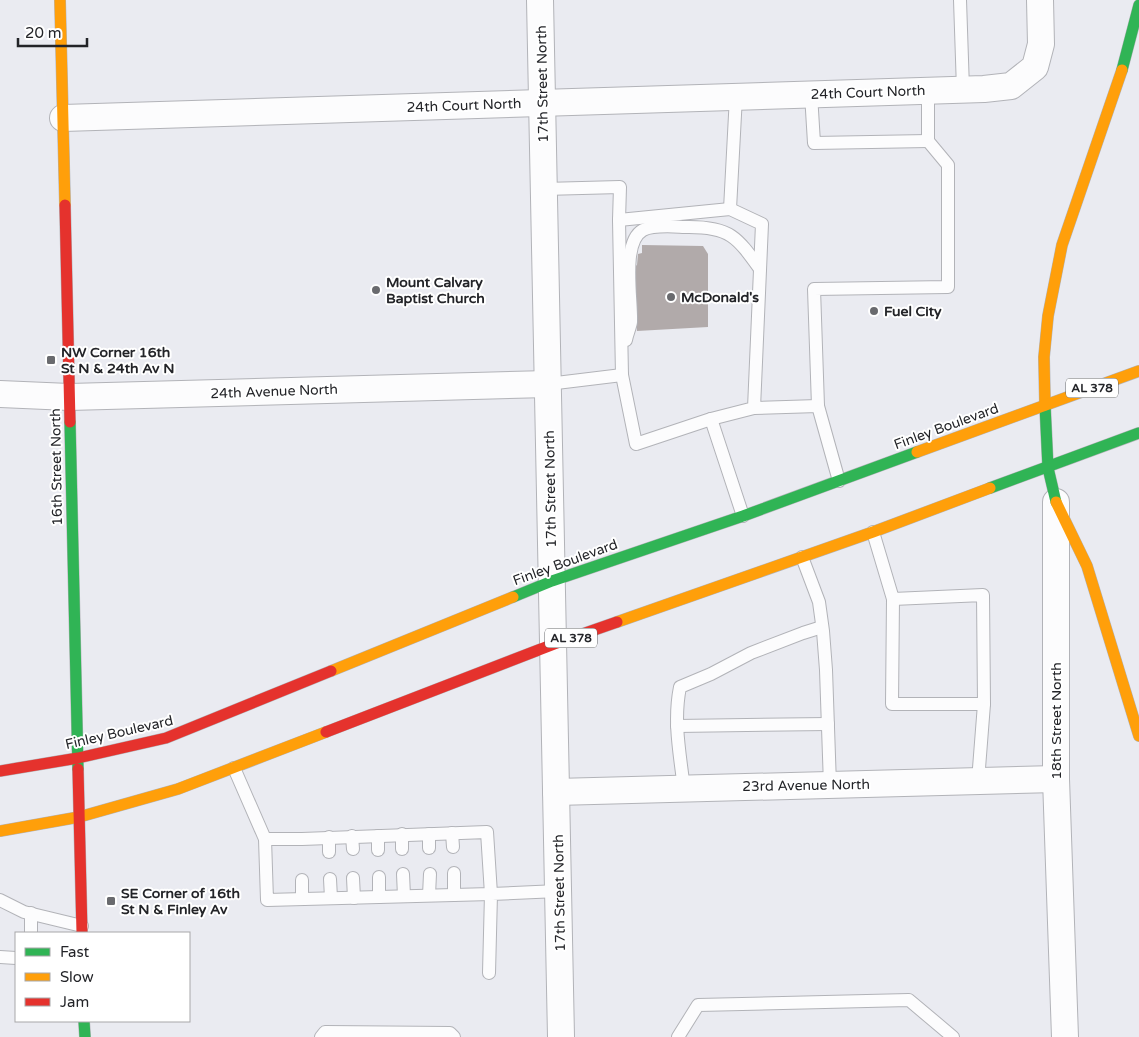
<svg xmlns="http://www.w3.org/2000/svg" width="1139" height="1037" font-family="'Varela Round',sans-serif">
	<rect width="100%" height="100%" fill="#eaebf1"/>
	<path fill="#b1aaaa" d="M642,245L703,246L708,254V327L637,331L633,268L637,265L638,254L642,253Z"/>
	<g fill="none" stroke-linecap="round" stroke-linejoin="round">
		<g stroke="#b2b3b8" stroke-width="14">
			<g id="lane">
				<path d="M960,0L963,89"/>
				<path d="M811,94L814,143L928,141"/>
				<path d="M544,189L620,187L619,220"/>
				<path d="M730,209L736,96"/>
				<path d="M626,340C627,334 630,328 631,322C632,299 621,242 643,230C654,224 677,227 689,227C730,227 737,237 760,269"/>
				<path d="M548,384L622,375"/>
				<path d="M818,406L814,289L948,287V165L928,141V91"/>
				<path d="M754,408L762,224L730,209L619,220L622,375L636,444L711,419L754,408L818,406L839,481"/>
				<path d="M711,419L743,516"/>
				<path d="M873,532L893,599L892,704H984L983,595L893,599"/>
				<path d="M802,557L819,602L823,631L826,670L830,785"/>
				<path d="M677,726L828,724"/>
				<path d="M234,768L265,839L267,900L491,894L487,832L302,839H265"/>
				<path d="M978,781L984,704"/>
				<path d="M684,789C680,754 673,722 680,687L711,674L751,653L803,633L822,627"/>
				<path d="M452,833L453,847"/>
				<path d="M402,834V849"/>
				<path d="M429,834V848"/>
				<path d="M352,836L353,849"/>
				<path d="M329,837V852"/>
				<path d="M378,850V836"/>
				<path d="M454,873V895"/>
				<path d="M403,874L404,896"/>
				<path d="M379,877V897"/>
				<path d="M353,878L354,898"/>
				<path d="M330,879L331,898"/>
				<path d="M302,880V899"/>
				<path d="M429,895L430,874"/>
				<path d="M0,900L24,912L82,926"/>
				<path d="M31,913V933"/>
				<path d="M0,957L16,958"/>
				<path d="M489,973L491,894L558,891"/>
				<path d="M321,1037L325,1032L450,1033L454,1037"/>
				<path d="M678,1037L698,1005L909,1000L953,1037"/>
			</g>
		</g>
		<g stroke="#b2b3b8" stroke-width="28">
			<g id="street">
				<path d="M540,0L561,1037"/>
				<path d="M63,118L984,89L1011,86L1035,67L1041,44L1040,0"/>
				<path d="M0,394L69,397L548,384"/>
				<path d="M1056,502V779L1065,1037"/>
				<path d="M556,792L1056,779"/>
			</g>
		</g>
		<g stroke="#b2b3b8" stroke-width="12">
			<g id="fast">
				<path d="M1122,70L1139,5"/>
				<path d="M1045,405L1048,468L1056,502"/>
				<path d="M70,422L78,769"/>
				<path d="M990,488L1139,433"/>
				<path d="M513,597L552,581L743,516L917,452"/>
				<path d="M84,1021L85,1037"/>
			</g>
		</g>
		<g stroke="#b2b3b8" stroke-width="12">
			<g id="slow">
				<path d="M60,0L65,205"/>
				<path d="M1045,405L1044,357L1048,316L1062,245L1122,70"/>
				<path d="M917,452L1139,371"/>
				<path d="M1056,502L1087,566L1139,736"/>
				<path d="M617,622L873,532L990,488"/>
				<path d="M331,671L513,597"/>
				<path d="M0,831L79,817L178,789L326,732"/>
			</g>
		</g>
		<g stroke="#b2b3b8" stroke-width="12">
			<g id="jam">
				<path d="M65,205L70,422"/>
				<path d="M326,732L554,644L617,622"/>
				<path d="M78,769L82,933"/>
				<path d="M0,771L78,758L166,738L331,671"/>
			</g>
		</g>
		<use href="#lane" stroke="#fcfcfd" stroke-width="12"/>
		<use href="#street" stroke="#fcfcfd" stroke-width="26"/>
		<use href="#fast" stroke="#30b455" stroke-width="11"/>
		<use href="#slow" stroke="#ff9f0a" stroke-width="11"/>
		<use href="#jam" stroke="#e5322d" stroke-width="11"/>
	</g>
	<g fill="#696a6e" stroke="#fff" stroke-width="2">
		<circle cx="376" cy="290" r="5"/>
		<circle cx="671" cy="297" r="5"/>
		<circle cx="874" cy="311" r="5"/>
		<rect x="46" y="355" width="10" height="10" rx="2.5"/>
		<rect x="106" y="896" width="10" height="10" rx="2.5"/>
	</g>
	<g text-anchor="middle" stroke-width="4" stroke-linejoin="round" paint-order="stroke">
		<g fill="#fff" stroke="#656668" stroke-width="1">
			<rect x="1066" y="378.5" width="52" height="19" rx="4"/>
			<rect x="545" y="628.5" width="52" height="19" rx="4"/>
		</g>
		<g font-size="12" font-weight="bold" fill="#232428">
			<text x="1092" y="392">AL 378</text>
			<text x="571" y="642">AL 378</text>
		</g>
		<g font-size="14" fill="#232428" stroke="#fff">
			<text transform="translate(542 84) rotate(-91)" y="5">17th Street North</text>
			<text transform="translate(868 92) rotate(-2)" y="5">24th Court North</text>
			<text transform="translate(464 105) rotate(-2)" y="5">24th Court North</text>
			<text transform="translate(274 391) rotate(-2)" y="5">24th Avenue North</text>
			<text transform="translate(946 426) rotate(-20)" y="5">Finley Boulevard</text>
			<text transform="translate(56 467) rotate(-91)" y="5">16th Street North</text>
			<text transform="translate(550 489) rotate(-91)" y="5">17th Street North</text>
			<text transform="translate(565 562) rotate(-20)" y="5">Finley Boulevard</text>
			<text transform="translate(1056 721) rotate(-90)" y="5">18th Street North</text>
			<text transform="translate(119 732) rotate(-13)" y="5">Finley Boulevard</text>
			<text transform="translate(806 785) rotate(-1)" y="5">23rd Avenue North</text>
			<text transform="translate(559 893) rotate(-91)" y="5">17th Street North</text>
		</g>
		<g font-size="14" font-weight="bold" fill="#232428" stroke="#fff" text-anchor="start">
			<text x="386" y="287">Mount Calvary<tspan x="386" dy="16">Baptist Church</tspan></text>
			<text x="681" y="302">McDonald's</text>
			<text x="884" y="316">Fuel City</text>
			<text x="61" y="357">NW Corner 16th<tspan x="61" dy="16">St N &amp; 24th Av N</tspan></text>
			<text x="121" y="898">SE Corner of 16th<tspan x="121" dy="16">St N &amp; Finley Av</tspan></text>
		</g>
	</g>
	<rect x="15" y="932" width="175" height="90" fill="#ffffff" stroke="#a7a7a9"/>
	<rect x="25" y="948" width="25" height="8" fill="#30b455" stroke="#a7a7a9"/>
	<text x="60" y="957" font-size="15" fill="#232428">Fast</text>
	<rect x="25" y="973" width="25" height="8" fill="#ff9f0a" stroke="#a7a7a9"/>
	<text x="60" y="982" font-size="15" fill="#232428">Slow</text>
	<rect x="25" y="998" width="25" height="8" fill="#e5322d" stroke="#a7a7a9"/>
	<text x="60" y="1007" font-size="15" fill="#232428">Jam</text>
	<path d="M18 38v8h69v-8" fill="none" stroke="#232428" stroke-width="2.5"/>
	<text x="25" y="38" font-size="15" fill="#232428" stroke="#ffffff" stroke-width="4" paint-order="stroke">20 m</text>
</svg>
